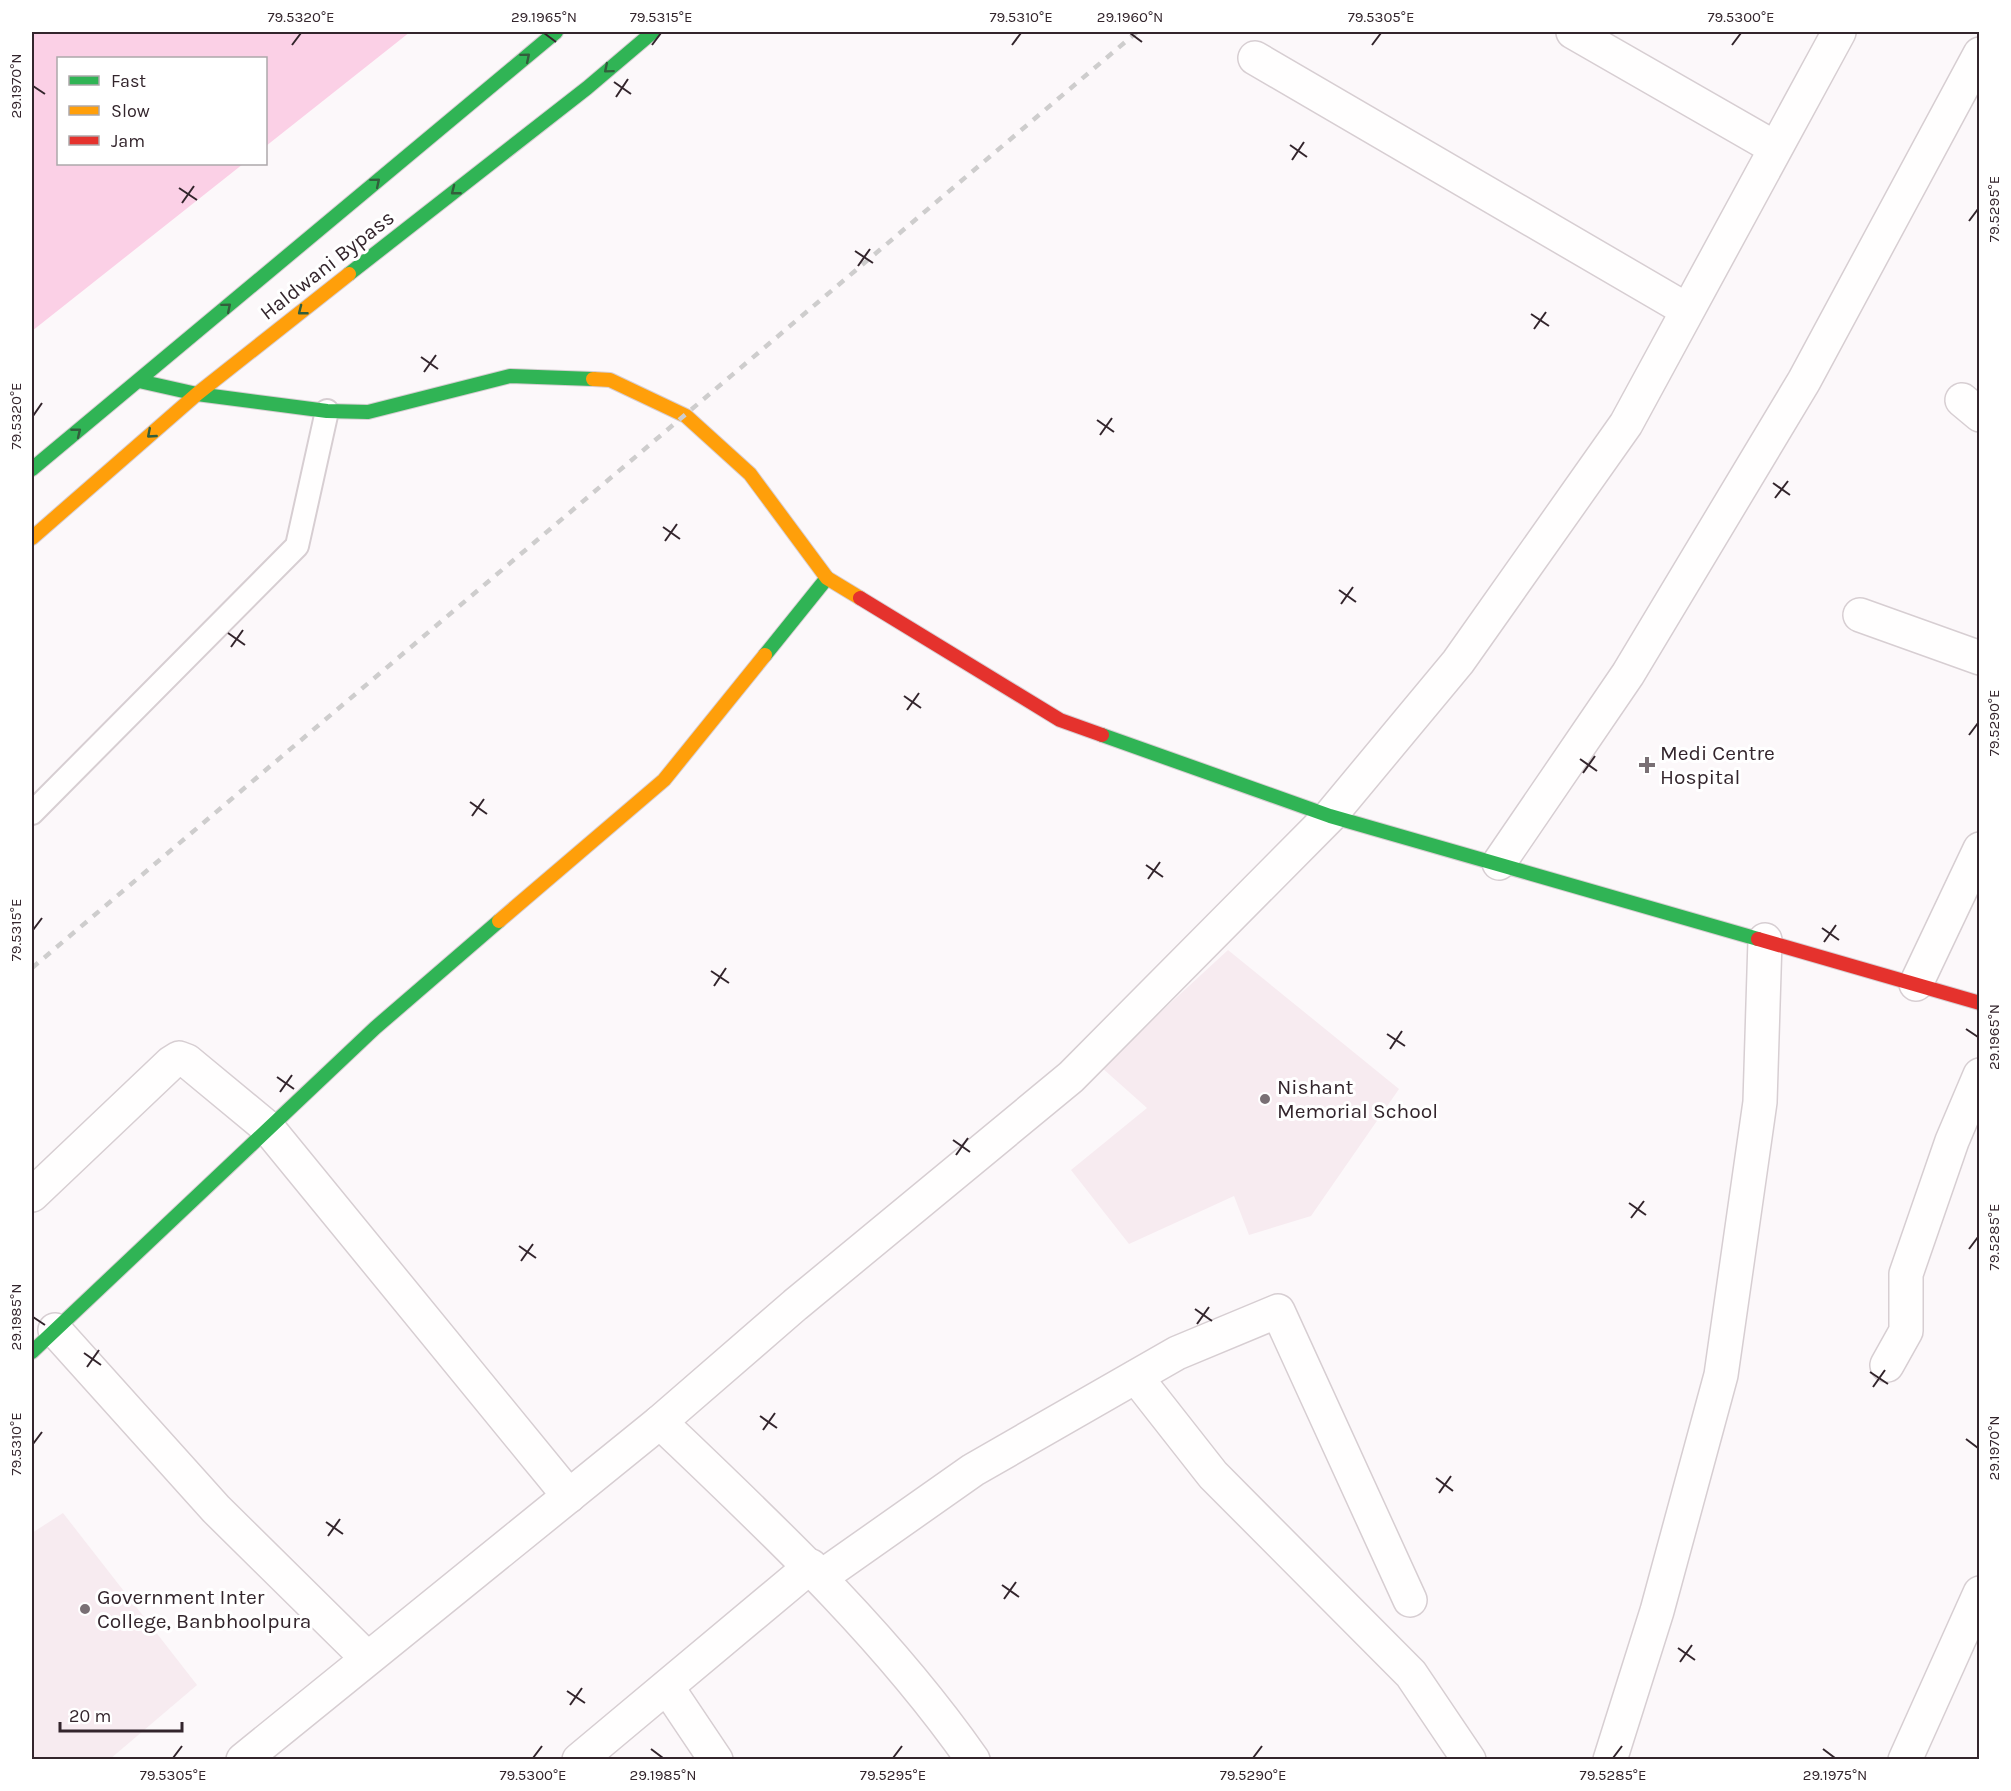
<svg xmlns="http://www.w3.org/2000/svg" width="2011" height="1791" font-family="Karla,sans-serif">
	<rect width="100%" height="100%" fill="#fcf8fa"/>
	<g fill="#f7ebf0">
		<path d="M1228,950L1399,1089L1311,1216L1249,1235L1234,1196L1129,1244L1071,1170L1147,1108L1101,1067Z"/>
		<path d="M63,1513L197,1685L110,1759H32V1533Z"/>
	</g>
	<path fill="#fbd0e6" d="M32,32H410L266,146V58H58V164H243L32,331Z"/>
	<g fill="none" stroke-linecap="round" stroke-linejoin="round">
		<g stroke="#d7ced2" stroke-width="26">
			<path id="lane" d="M32,813L297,546L327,411"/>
		</g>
		<g stroke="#d7ced2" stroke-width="36">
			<g id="street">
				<path d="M1573,32L1775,148"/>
				<path d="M1255,58L1687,310"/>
				<path d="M1962,400L1980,415"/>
				<path d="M1860,615L1980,658"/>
				<path d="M1499,863L1628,674L1804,381L1980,54"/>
				<path d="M1916,984L1980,849"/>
				<path d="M32,1195L171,1063L179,1058L187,1061L268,1128L569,1496"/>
				<path d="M55,1330L216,1509L367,1658"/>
				<path d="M1887,1365L1906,1331V1274L1952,1141L1980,1075"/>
				<path d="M1136,1377L1213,1475L1411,1674L1469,1760"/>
				<path d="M660,1422C772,1529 884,1633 973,1760"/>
				<path d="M821,1577L973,1470L1177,1353L1278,1311L1410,1600"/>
				<path d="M667,1687L716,1760"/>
				<path d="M243,1760L660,1422L795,1305L1071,1077L1330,816L1458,662L1626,424L1839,32"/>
				<path d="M579,1760L811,1566"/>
				<path d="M1610,1760L1657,1611L1721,1375L1760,1102L1765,940"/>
				<path d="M1905,1760L1980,1593"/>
			</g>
		</g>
		<g stroke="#d7ced2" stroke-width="16">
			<g id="fast">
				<path d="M349,274L587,88L653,32"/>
				<path d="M139,381L197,394L327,411L368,412L510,376L593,379"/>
				<path d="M32,469L556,32"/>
				<path d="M765,655L827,578"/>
				<path d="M1102,735L1330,816L1758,939"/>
				<path d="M32,1352L375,1028L499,921"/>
			</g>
		</g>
		<g stroke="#d7ced2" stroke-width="16">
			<g id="slow">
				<path d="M593,379L610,380L686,416L750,474L827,578L860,598"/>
				<path d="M32,538L197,394L349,274"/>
				<path d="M499,921L664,780L765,655"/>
			</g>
		</g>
		<g stroke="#d7ced2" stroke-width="16">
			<g id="jam">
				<path d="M860,598L1060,720L1102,735"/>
				<path d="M1758,939L1980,1003"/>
			</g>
		</g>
		<use href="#lane" stroke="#fffefe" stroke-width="22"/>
		<use href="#street" stroke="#fffefe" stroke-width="33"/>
		<use href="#fast" stroke="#30b455" stroke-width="14"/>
		<use href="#slow" stroke="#ff9f0a" stroke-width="14"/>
		<use href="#jam" stroke="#e5322d" stroke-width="14"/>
		<path stroke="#cecdcd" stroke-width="4.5" stroke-dasharray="8 8" stroke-linecap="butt" d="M32,968L1137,32"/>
	</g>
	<defs><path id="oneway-chevron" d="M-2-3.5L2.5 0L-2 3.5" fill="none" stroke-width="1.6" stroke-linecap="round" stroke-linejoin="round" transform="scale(1.5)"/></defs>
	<g stroke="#325e3c">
		<use href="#oneway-chevron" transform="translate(526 57) rotate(-40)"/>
		<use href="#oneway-chevron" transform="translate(608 69) rotate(140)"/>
		<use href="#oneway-chevron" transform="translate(376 182) rotate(-40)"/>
		<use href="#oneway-chevron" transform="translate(455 191) rotate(142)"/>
		<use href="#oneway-chevron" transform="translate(227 307) rotate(-40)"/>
		<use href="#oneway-chevron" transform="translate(302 311) rotate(142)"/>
		<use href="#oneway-chevron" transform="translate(77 432) rotate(-39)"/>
		<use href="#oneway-chevron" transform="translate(151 434) rotate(139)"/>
	</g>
	<path fill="none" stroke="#33252c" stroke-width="2" d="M544,33L556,42M1130,33L1142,42M292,45L301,33M652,45L661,33M1012,45L1021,33M1372,45L1381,33M1732,45L1741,33M614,82L631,94M33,86L45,94M616,97L628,79M1290,145L1307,157M1292,160L1304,142M179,188L197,200M182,203L194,186M1969,221L1978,209M855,251L873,263M858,266L870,249M1531,314L1549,326M1534,329L1546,312M421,357L438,369M424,372L436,355M33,416L42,403M1097,420L1114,432M1100,435L1112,418M1773,483L1790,495M1775,498L1788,481M663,527L680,539M665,541L677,524M1339,590L1356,602M1341,604L1353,587M228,633L245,645M231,647L243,630M904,696L921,708M907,710L919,693M1969,735L1978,723M1580,759L1597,771M1583,773L1595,756M470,802L487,814M472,816L484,799M1146,865L1163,877M1148,879L1160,862M1822,928L1839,940M33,930L42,918M1824,942L1836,925M711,971L729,983M714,986L726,968M1966,1029L1978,1037M1387,1034L1405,1046M1390,1049L1402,1031M277,1077L294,1089M280,1092L292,1075M953,1140L970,1152M956,1155L968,1138M1629,1203L1646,1215M1631,1218L1644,1201M519,1246L536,1258M1969,1249L1978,1237M521,1261L533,1244M1195,1309L1212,1321M33,1317L45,1325M1197,1324L1209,1307M84,1353L101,1365M87,1367L99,1350M1870,1372L1888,1384M1873,1387L1885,1370M760,1416L777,1428M763,1430L775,1413M1966,1439L1978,1448M33,1444L42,1432M1436,1478L1453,1491M1439,1493L1451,1476M326,1522L343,1534M328,1536L340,1519M1002,1585L1019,1597M1004,1599L1016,1582M1678,1648L1695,1660M1680,1662L1692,1645M567,1691L585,1703M570,1705L582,1688M651,1749L663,1758M1823,1749L1835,1758M173,1758L182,1746M533,1758L542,1746M893,1758L902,1746M1253,1758L1262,1746M1613,1758L1622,1746"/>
	<g fill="#796f74" stroke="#fff" stroke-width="2">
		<path d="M1644 756h6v6h6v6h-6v6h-6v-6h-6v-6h6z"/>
		<circle cx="1265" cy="1099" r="6"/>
		<circle cx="85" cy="1609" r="6"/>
	</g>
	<g text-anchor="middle" stroke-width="6" stroke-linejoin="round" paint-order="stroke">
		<g font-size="21" fill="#33252c" stroke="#fff">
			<text transform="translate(327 265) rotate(-38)" y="7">Haldwani Bypass</text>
		</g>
		<g font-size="21" fill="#33252c" stroke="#fff" text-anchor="start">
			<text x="1660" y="760">Medi Centre<tspan x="1660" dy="24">Hospital</tspan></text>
			<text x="1277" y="1094">Nishant<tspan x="1277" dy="24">Memorial School</tspan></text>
			<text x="97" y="1604">Government Inter<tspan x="97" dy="24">College, Banbhoolpura</tspan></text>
		</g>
	</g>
	<rect width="2011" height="1791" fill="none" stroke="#ffffff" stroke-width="66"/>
	<rect x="57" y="57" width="210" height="108" fill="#ffffff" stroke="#ada8ab" stroke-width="1.5"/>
	<rect x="69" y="76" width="30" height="9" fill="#30b455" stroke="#ada8ab" stroke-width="1.5"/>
	<text x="111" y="87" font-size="18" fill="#33252c">Fast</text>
	<rect x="69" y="106" width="30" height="9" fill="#ff9f0a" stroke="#ada8ab" stroke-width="1.5"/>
	<text x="111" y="117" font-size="18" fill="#33252c">Slow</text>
	<rect x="69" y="136" width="30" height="9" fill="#e5322d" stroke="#ada8ab" stroke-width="1.5"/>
	<text x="111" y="147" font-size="18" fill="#33252c">Jam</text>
	<path d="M60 1722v9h122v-9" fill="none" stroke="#33252c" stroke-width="3"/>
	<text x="69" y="1722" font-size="18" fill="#33252c" stroke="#ffffff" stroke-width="4.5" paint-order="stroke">20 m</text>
	<rect x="33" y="33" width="1945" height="1725" fill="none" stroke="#33252c" stroke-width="2"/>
	<g font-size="15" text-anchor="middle" fill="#33252c">
		<text x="301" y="22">79.5320°E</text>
		<text x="544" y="22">29.1965°N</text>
		<text x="661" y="22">79.5315°E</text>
		<text x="1021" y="22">79.5310°E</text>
		<text x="1130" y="22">29.1960°N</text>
		<text x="1381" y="22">79.5305°E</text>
		<text x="1741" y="22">79.5300°E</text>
		<text transform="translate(16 86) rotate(-90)" y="5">29.1970°N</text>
		<text transform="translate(1994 209) rotate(-90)" y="5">79.5295°E</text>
		<text transform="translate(16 416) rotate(-90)" y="5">79.5320°E</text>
		<text transform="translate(1994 723) rotate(-90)" y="5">79.5290°E</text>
		<text transform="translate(16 930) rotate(-90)" y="5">79.5315°E</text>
		<text transform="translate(1994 1037) rotate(-90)" y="5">29.1965°N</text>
		<text transform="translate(1994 1237) rotate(-90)" y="5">79.5285°E</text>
		<text transform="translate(16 1317) rotate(-90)" y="5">29.1985°N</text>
		<text transform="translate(16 1444) rotate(-90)" y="5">79.5310°E</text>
		<text transform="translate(1994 1448) rotate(-90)" y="5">29.1970°N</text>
		<text x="173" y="1780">79.5305°E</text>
		<text x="533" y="1780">79.5300°E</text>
		<text x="663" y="1780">29.1985°N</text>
		<text x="893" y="1780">79.5295°E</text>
		<text x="1253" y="1780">79.5290°E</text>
		<text x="1613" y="1780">79.5285°E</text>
		<text x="1835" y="1780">29.1975°N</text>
	</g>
</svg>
